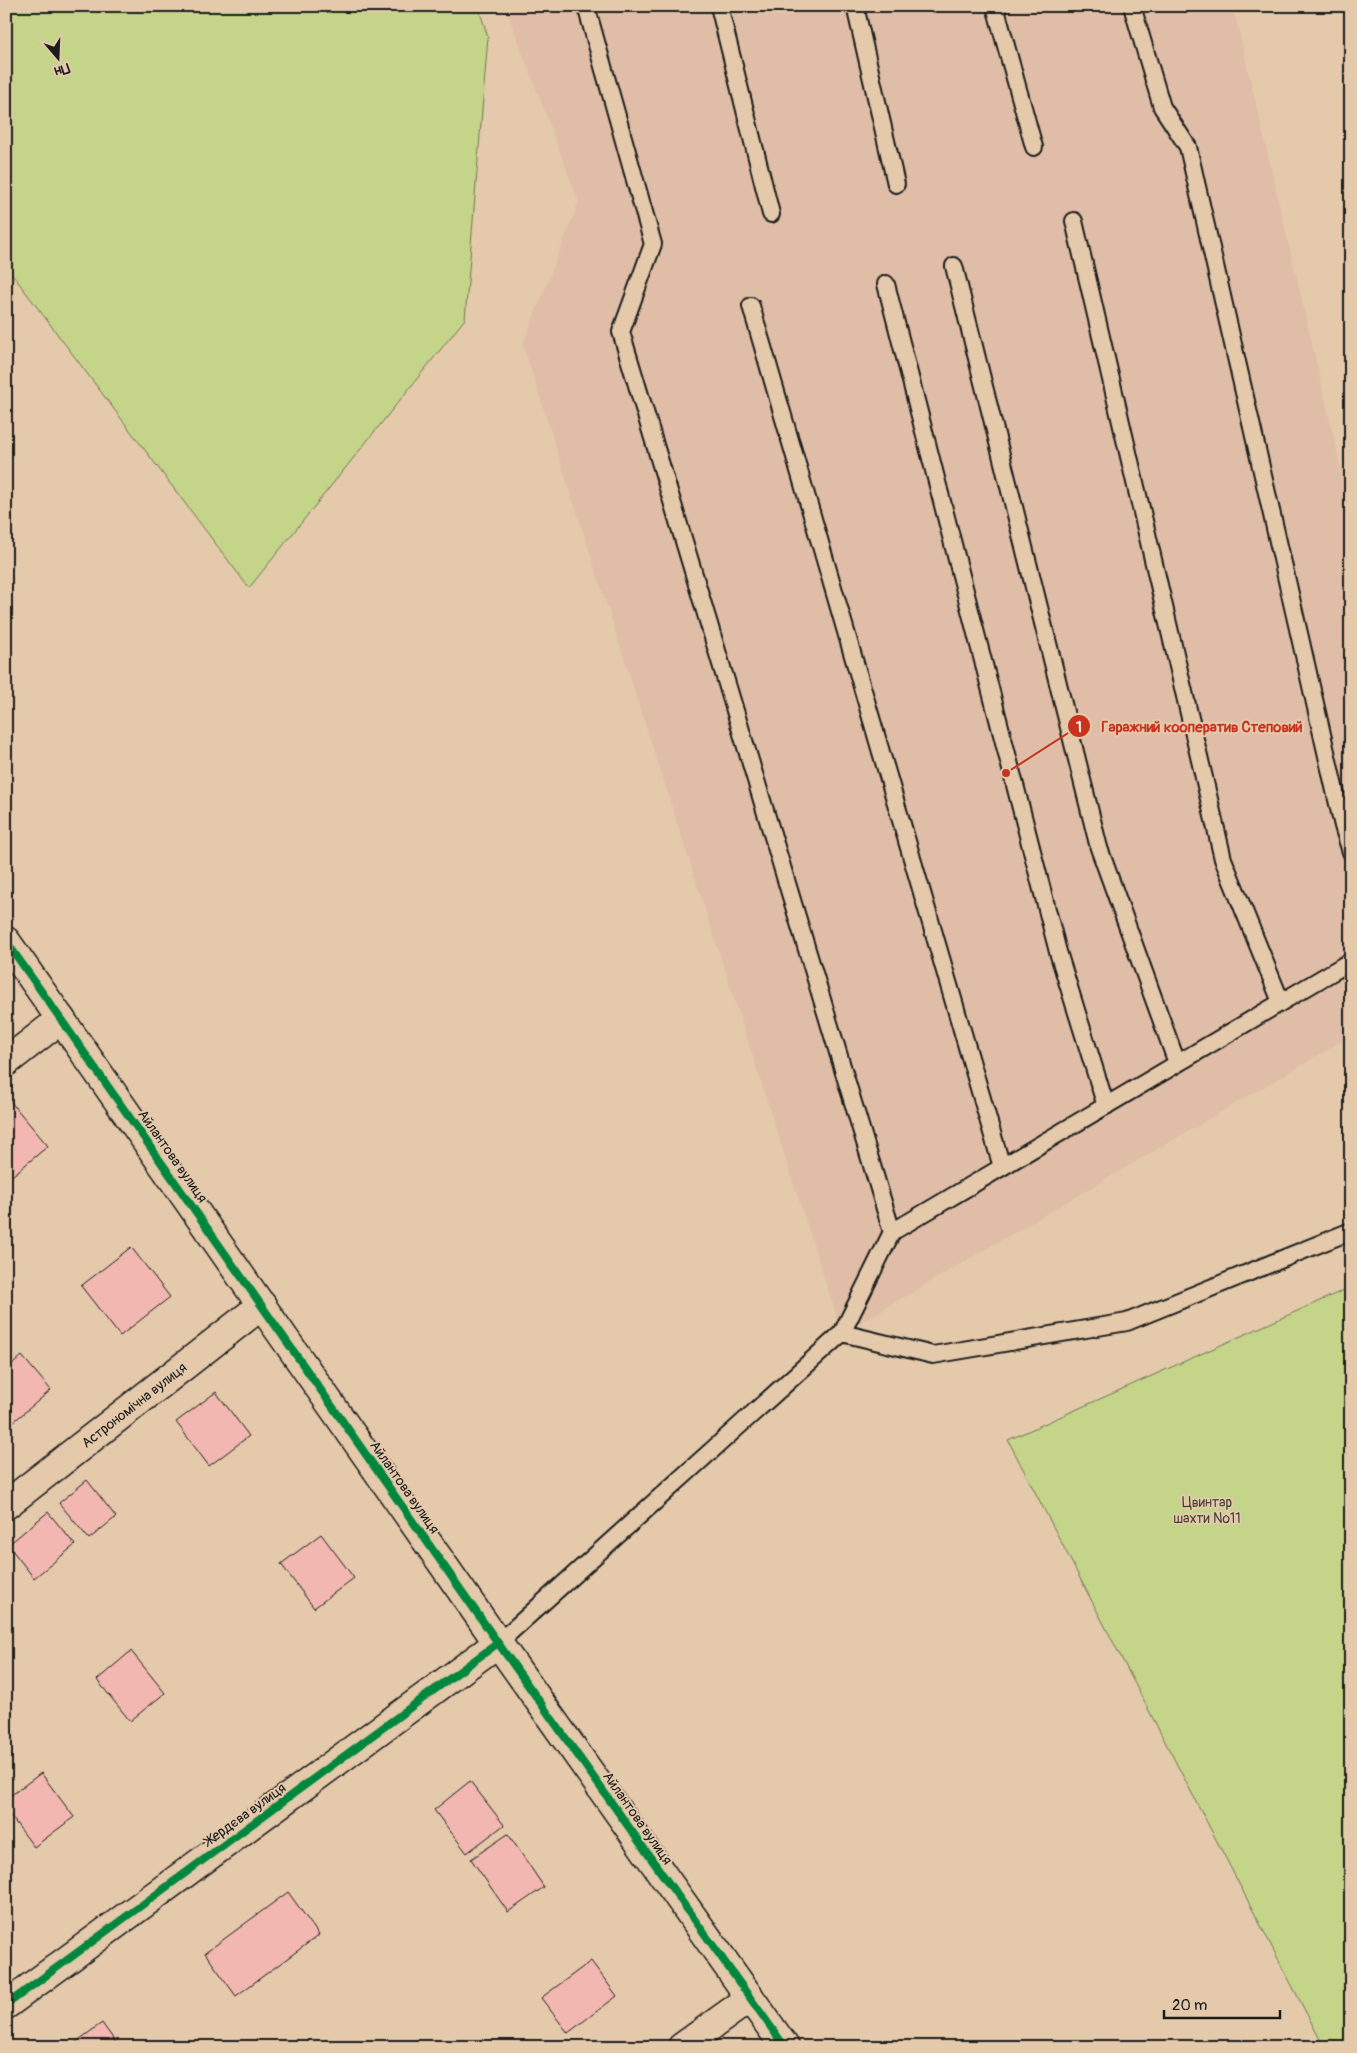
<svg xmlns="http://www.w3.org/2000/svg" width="1357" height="2053" font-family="Pangolin,sans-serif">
	<rect width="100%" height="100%" fill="#e4c9ab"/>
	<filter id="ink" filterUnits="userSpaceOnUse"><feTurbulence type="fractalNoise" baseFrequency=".02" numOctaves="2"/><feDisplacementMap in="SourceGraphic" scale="10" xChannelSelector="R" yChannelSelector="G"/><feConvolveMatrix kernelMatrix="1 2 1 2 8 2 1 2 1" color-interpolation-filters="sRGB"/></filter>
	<g filter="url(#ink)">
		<path fill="#e0bda6" d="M505,6H1233L1351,511V1036L842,1333L523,345L579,202Z"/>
		<g fill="#c4d489" stroke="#707852">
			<path d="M6,6H478L488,37L465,319L249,588L6,266Z"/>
			<path d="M1351,1287V2047H1324L1008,1440Z"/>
		</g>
		<g fill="#f2b7b0" stroke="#1c1c1c">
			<path d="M10,1101L48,1146L6,1181V1104Z"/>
			<path d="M131,1247L170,1297L120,1336L81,1286Z"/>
			<path d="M22,1356L51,1390L6,1428V1370Z"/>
			<path d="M216,1392L249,1436L209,1466L176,1422Z"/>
			<path d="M87,1480L116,1517L89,1539L59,1503Z"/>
			<path d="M48,1512L75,1545L34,1578L8,1545Z"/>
			<path d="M321,1534L354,1578L314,1608L281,1564Z"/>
			<path d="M131,1651L165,1693L130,1721L97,1680Z"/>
			<path d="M41,1773L74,1817L34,1847L6,1810V1799Z"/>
			<path d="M470,1781L504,1825L467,1853L434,1810Z"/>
			<path d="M508,1834L544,1887L508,1912L471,1859Z"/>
			<path d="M288,1892L319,1935L236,1996L205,1953Z"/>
			<path d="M591,1961L617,1996L568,2033L541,1998Z"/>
			<path d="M102,2023L119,2047H69Z"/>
		</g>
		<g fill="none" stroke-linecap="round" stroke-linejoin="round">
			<g stroke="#1c1c1c" stroke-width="20">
				<g id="service">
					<path d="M586,6L653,244L621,332L892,1232"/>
					<path d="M719,6L771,214"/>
					<path d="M855,6L896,184"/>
					<path d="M995,6L1034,147"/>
					<path d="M1132,6L1162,107L1188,147L1343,826L1351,852"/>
					<path d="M1074,221L1223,859L1281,1002"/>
					<path d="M954,266L1099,848L1177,1063"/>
					<path d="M886,284L1058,952L1106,1106"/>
					<path d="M751,306L1002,1167"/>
					<path d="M842,1333L892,1232L1351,961"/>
					<path d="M498,1643L842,1333L933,1355L1127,1322L1351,1231"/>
				</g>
			</g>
			<g stroke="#1c1c1c" stroke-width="31">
				<g id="minor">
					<path d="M6,1062L61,1019"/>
					<path d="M6,1505L262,1305"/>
					<path d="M6,2005L498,1643"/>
					<path d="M682,2047L750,1998"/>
				</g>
			</g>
			<g stroke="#1c1c1c" stroke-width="31">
				<path id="tertiary" d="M6,941L498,1643L785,2047"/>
			</g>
			<use href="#service" stroke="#e4c9ab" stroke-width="16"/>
			<use href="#minor" stroke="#e4c9ab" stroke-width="28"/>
			<use href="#tertiary" stroke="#e4c9ab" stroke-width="28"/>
			<g stroke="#e4c9ab" stroke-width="11">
				<g id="cycleway">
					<path d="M6,941L498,1643L785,2047"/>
					<path d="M6,2005L498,1643"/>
				</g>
			</g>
			<use href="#cycleway" stroke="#00873e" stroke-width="8"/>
		</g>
	</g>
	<g text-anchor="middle" stroke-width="4" stroke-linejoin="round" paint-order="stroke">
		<g font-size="14" fill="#1c1c1c" stroke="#e4c9ab">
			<text transform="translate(173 1156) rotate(55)" y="5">Айлантова вулиця</text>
			<text transform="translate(134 1405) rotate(-38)" y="5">Астрономічна вулиця</text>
			<text transform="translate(405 1487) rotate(55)" y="5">Айлантова вулиця</text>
			<text transform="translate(245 1814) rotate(-36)" y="5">Жердєва вулиця</text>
			<text transform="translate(638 1818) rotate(55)" y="5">Айлантова вулиця</text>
		</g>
		<g font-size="14" fill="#3e4132" stroke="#e4c9ab">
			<text x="1207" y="1507">Цвинтар<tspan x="1207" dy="16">шахти №11</tspan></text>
		</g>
	</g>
	<path fill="none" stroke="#c8321e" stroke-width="2" d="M1006 773L1079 726"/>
	<g fill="#c8321e" stroke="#e4c9ab" stroke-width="2">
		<circle cx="1006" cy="773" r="5"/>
		<circle cx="1079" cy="726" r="12"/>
	</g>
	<g font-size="15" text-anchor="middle" font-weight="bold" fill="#fff">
		<text x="1079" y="732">1</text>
	</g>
	<g font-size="15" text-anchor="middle" font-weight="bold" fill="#c8321e" stroke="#e4c9ab" stroke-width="4" stroke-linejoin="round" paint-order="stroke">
		<text x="1202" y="732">Гаражний кооператив Степовий</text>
	</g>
	<rect width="1357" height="2053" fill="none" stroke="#e4c9ab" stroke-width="25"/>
	<rect x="12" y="12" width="1332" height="2028" fill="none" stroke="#1c1c1c" stroke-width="2" filter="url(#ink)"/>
	<g transform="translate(58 58) rotate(161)" stroke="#e4c9ab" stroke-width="4" paint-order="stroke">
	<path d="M0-4L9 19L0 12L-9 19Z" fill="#1c1c1c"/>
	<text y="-8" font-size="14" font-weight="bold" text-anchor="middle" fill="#1c1c1c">Пн</text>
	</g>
	<path d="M1164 2010v8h116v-8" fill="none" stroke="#1c1c1c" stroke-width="2.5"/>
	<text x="1172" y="2010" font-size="15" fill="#1c1c1c" stroke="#e4c9ab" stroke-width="4" paint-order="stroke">20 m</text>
</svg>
